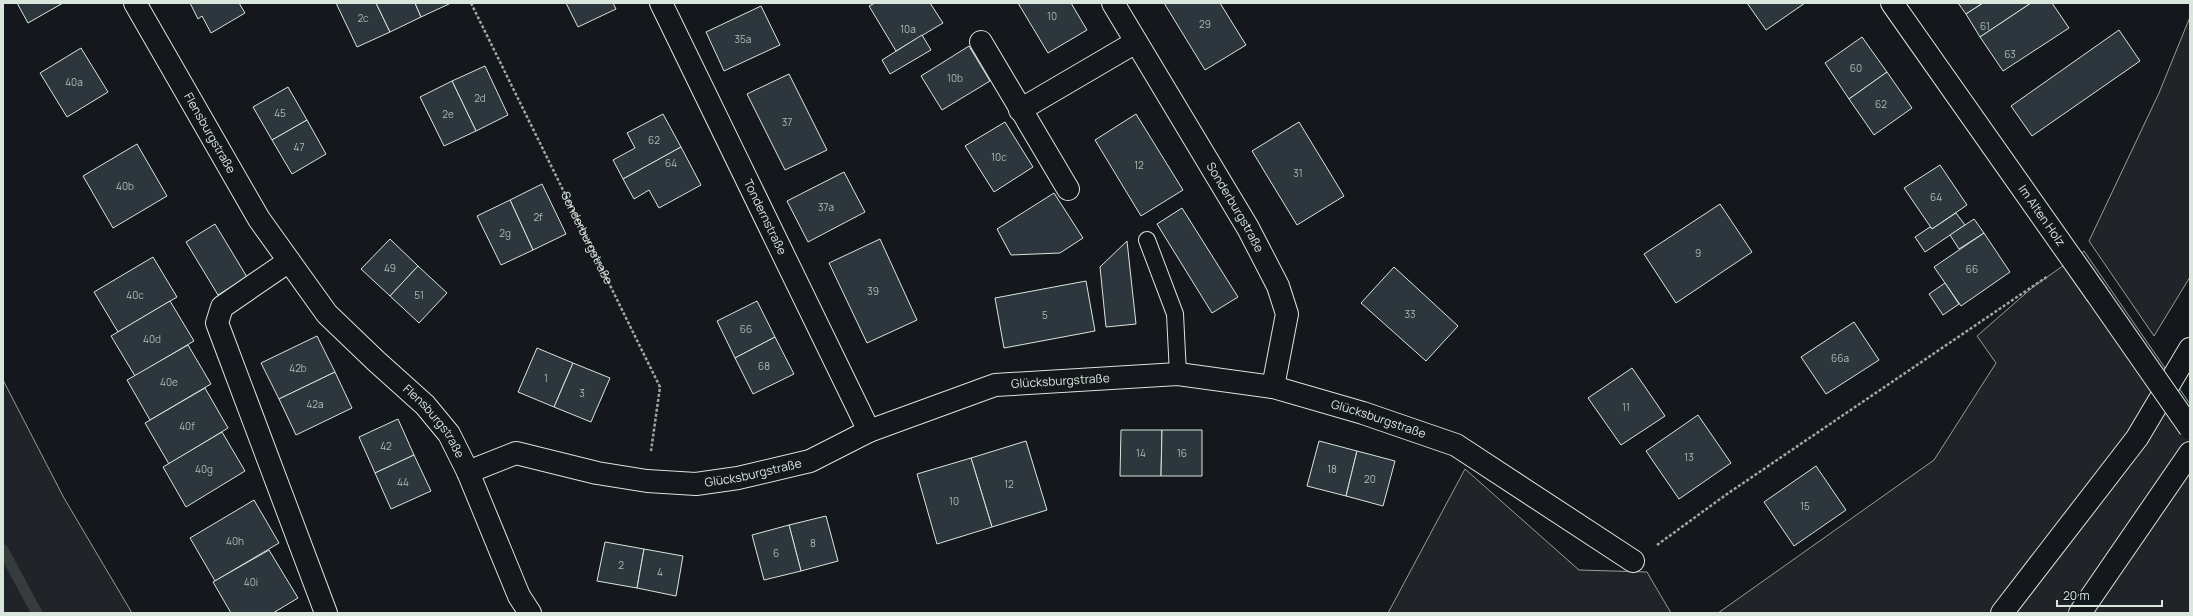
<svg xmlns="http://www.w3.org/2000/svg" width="2193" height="616" font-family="Manrope,sans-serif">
	<rect width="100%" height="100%" fill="#14181c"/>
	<g fill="#202428" stroke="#939e99">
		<path d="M2190,17V277L2154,336L2089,241L2159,93Z"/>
		<path d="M2084,251L2190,404V613H1718L1934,460L1996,363L1977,336L2033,287Z"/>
		<path d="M3,380L64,498L132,613H3Z"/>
		<path d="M1465,469L1579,570L1647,572L1671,613H1388Z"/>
	</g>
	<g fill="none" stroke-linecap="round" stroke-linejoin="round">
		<path stroke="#363b3e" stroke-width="11" d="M3,550L37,613"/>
	</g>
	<g fill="#2c363c" stroke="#d8e6dc">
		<path d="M17,3H63L28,23Z"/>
		<path d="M190,3H239L245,13L211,33L202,16L198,19Z"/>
		<path d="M336,3H376L390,32L357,47Z"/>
		<path d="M376,3H415L421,17L390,32Z"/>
		<path d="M415,3H451L421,17Z"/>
		<path d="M566,3H613L616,9L578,27Z"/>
		<path d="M875,3H930L943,23L896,51L869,6Z"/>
		<path d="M1018,3H1071L1087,30L1048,53Z"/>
		<path d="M1164,3H1220L1246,45L1205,70Z"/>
		<path d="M1747,3H1805L1766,30Z"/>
		<path d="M1958,3H1983L1966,14Z"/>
		<path d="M1983,3H2031L1980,37L1966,14Z"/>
		<path d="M2031,3H2052L2069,28L2003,71L1980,37Z"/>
		<path d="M761,6L780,45L724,71L706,32Z"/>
		<path d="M2119,30L2140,61L2032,136L2011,106Z"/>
		<path d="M922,35L931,50L890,74L882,60Z"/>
		<path d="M1862,37L1887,72L1849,99L1825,63Z"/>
		<path d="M969,46L990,81L942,110L921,76Z"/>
		<path d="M81,48L108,92L67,117L40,73Z"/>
		<path d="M485,66L508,115L476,131L452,81Z"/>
		<path d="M1887,72L1912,108L1874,135L1849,99Z"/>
		<path d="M789,74L827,150L785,170L747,94Z"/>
		<path d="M452,81L476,131L444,146L420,97Z"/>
		<path d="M288,87L307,120L272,140L253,107Z"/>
		<path d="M663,114L681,147L623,179L613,160L635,148L627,133Z"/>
		<path d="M1136,114L1183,190L1141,216L1095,140Z"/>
		<path d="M307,120L326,154L292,174L272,140Z"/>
		<path d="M1005,122L1033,167L994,192L965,146Z"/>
		<path d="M1299,122L1344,196L1297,225L1252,151Z"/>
		<path d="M137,144L167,196L113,228L83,176Z"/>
		<path d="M681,147L701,185L659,208L649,190L634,199L623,179Z"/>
		<path d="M1940,165L1967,205L1932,229L1904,188Z"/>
		<path d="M844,172L865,212L808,242L787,201Z"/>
		<path d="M542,184L566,234L533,250L510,200Z"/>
		<path d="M1054,193L1083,238L1060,253L1011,255L997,229Z"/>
		<path d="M510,200L533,250L501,265L477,216Z"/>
		<path d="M1720,204L1752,252L1676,303L1644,254Z"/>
		<path d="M1182,208L1238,297L1212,313L1157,224Z"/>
		<path d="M1956,213L1965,225L1925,252L1915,237L1930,227L1932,229Z"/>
		<path d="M1974,219L1984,233L1959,249L1950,235Z"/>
		<path d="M215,224L247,277L218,295L186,242Z"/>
		<path d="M1984,233L2010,272L1961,306L1934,267Z"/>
		<path d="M390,239L418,266L390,296L361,269Z"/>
		<path d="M880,239L917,320L867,343L829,263Z"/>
		<path d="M1127,241L1136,324L1106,327L1100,267Z"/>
		<path d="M153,257L177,297L118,332L94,292Z"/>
		<path d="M418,266L447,293L419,323L390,296Z"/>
		<path d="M1394,267L1458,326L1426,361L1361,303Z"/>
		<path d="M1086,281L1095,331L1004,348L995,298Z"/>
		<path d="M1945,283L1959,304L1943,315L1929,294Z"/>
		<path d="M170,301L194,341L135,376L111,336Z"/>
		<path d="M757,301L775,337L735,358L717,321Z"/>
		<path d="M1854,322L1879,360L1826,394L1801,357Z"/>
		<path d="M317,336L335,372L279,399L261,363Z"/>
		<path d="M775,337L794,374L753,394L735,358Z"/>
		<path d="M188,345L211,384L150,420L127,380Z"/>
		<path d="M537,348L573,363L554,407L518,392Z"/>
		<path d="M573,363L610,378L591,422L554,407Z"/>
		<path d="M1632,368L1665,416L1621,445L1588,398Z"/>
		<path d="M335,372L352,408L296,435L279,399Z"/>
		<path d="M205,388L228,428L169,464L145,423Z"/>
		<path d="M1698,415L1731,463L1679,499L1646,451Z"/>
		<path d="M398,419L414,455L375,473L359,437Z"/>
		<path d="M1121,430H1162L1161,476H1120Z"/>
		<path d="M1162,430H1202V476H1161Z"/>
		<path d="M222,432L245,471L186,507L163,467Z"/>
		<path d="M1026,441L1047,510L992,527L971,458Z"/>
		<path d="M1319,441L1357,451L1346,496L1307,486Z"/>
		<path d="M1357,451L1395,461L1383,506L1346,496Z"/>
		<path d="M414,455L431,491L391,509L375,473Z"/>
		<path d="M971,458L992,527L937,544L917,474Z"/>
		<path d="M1816,466L1846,510L1794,546L1764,502Z"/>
		<path d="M254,500L279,543L215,581L190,538Z"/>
		<path d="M826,516L838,561L801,571L789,525Z"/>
		<path d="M789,525L801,571L764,580L752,535Z"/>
		<path d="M605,542L644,549L637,588L597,581Z"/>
		<path d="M644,549L683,556L676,596L637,588Z"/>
		<path d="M269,550L298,598L273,613H231L213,582Z"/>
	</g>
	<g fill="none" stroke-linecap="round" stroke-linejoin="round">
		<g stroke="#d8e6dc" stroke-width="18">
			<path id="lane" d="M1147,240L1175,314L1178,374"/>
		</g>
		<g stroke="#d8e6dc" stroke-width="24">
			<g id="street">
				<path id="s2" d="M135,3L259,219L327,314L376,361L425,405L449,434L468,472L519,596L530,613"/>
				<path id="s3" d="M661,3L869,431"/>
				<path id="s4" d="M1113,3L1248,228L1278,286L1287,314L1273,387"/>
				<path id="s5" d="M1892,3L2096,293"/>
				<path d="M981,42L1068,189"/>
				<path d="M1020,110L1136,42"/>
				<path d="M289,261L222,307L217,323L326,613"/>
				<path id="s6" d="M468,472L516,453L597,473L647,481L696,484L738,478L810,461L869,431L995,385L1178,374L1273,387L1363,413L1456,445L1633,561"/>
			</g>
		</g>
		<g stroke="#d8e6dc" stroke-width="24">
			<g id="highway">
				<path d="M2002,613L2137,438L2190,349"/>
				<path d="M2080,613L2190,453"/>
			</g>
		</g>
		<g stroke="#9da8a2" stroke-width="2.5" stroke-dasharray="3 2" stroke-linecap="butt">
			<path id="s1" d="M471,3L660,387L651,451"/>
			<path d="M1657,545L1727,494L2048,276"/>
		</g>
		<use href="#lane" stroke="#14181c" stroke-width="16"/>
		<use href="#street" stroke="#14181c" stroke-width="22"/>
		<use href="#highway" stroke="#14181c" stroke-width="22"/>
		<g stroke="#d8e6dc" stroke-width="24" stroke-linecap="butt">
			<path id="street-bridge" d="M2096,293L2190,428"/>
		</g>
		<use href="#street-bridge" stroke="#14181c" stroke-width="22"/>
	</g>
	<g text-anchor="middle" stroke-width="3" stroke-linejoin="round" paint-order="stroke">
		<g font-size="10" fill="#adbab4">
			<text x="1052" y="20">10</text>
			<text x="363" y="22">2c</text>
			<text x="1205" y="28">29</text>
			<text x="1985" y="30">61</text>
			<text x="908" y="33">10a</text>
			<text x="743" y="43">35a</text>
			<text x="2010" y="58">63</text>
			<text x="1856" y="72">60</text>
			<text x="955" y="82">10b</text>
			<text x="74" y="86">40a</text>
			<text x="480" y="102">2d</text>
			<text x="1881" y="108">62</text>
			<text x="280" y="117">45</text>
			<text x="448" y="118">2e</text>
			<text x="787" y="126">37</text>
			<text x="654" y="144">62</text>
			<text x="299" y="151">47</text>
			<text x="999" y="161">10c</text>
			<text x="671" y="167">64</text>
			<text x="1139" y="169">12</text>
			<text x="1298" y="177">31</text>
			<text x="125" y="190">40b</text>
			<text x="1936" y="201">64</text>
			<text x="826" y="211">37a</text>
			<text x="538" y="221">2f</text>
			<text x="505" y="237">2g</text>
			<text x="1698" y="257">9</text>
			<text x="390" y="272">49</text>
			<text x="1972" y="273">66</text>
			<text x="873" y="295">39</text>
			<text x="135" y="299">40c</text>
			<text x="419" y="299">51</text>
			<text x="1410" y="318">33</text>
			<text x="1045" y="319">5</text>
			<text x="746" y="333">66</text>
			<text x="152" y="343">40d</text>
			<text x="1840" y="362">66a</text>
			<text x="764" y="370">68</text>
			<text x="298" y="372">42b</text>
			<text x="546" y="382">1</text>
			<text x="169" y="386">40e</text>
			<text x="582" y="397">3</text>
			<text x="315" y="408">42a</text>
			<text x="1626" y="411">11</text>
			<text x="187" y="430">40f</text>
			<text x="386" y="450">42</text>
			<text x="1141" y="457">14</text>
			<text x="1182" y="457">16</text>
			<text x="1689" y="461">13</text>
			<text x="204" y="473">40g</text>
			<text x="1332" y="473">18</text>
			<text x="1370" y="483">20</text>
			<text x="403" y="486">44</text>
			<text x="1009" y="488">12</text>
			<text x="954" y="505">10</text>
			<text x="1805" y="510">15</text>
			<text x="235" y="545">40h</text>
			<text x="813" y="547">8</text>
			<text x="776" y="557">6</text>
			<text x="621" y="569">2</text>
			<text x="660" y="576">4</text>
			<text x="251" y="586">40i</text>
		</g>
		<g font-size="12" fill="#d8e6dc" stroke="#14181c">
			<text dy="4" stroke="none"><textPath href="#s2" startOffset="150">Flensburgstraße</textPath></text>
			<text dy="4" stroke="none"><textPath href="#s4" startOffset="238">Sonderburgstraße</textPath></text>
			<text dy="4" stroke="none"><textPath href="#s5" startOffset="260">Im Alten Holz</textPath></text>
			<text dy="4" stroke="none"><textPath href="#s3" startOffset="238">Tondernstraße</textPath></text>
			<text dy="4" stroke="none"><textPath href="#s1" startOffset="262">Sonderburgstraße</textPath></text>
			<text dy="4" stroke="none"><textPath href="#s6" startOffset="617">Glücksburgstraße</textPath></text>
			<text dy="4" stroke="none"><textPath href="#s6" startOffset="941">Glücksburgstraße</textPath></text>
			<text dy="4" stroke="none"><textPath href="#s2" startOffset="518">Flensburgstraße</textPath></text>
			<text dy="4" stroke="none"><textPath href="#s6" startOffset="293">Glücksburgstraße</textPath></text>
		</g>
	</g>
	<rect width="2193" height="616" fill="none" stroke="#d8e6dc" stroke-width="8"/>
	<path d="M2057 600v6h105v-6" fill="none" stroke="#d8e6dc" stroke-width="2"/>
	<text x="2063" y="600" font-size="12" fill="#d8e6dc" stroke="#14181c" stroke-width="3" paint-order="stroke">20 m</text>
</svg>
